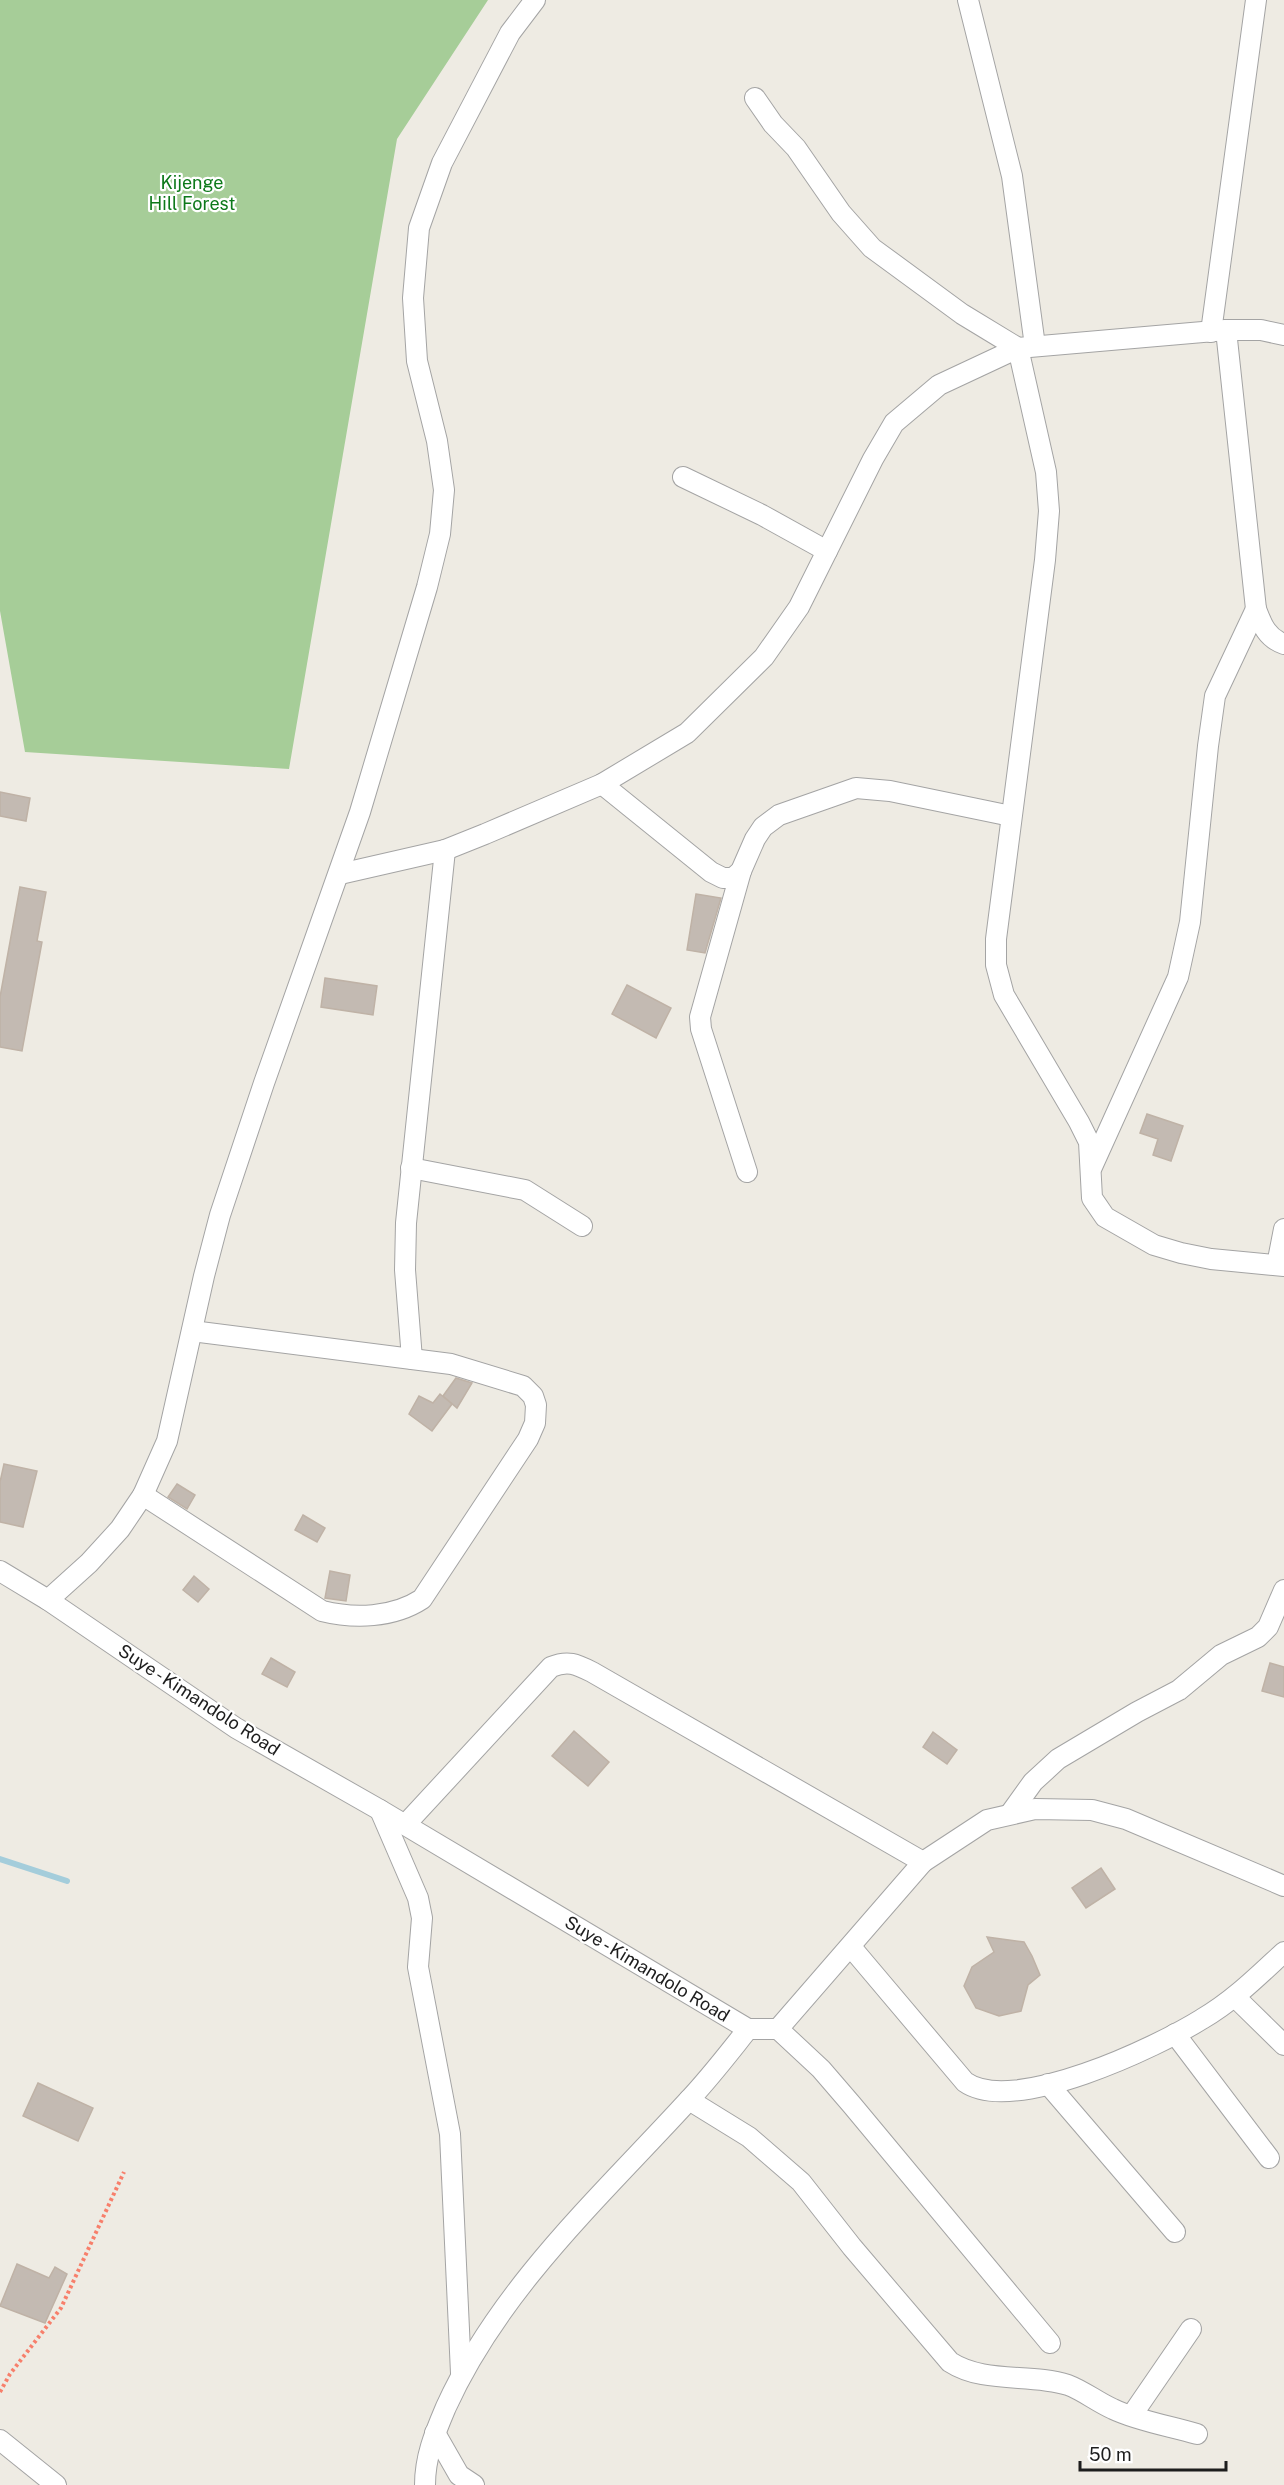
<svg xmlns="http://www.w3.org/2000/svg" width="1284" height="2485" font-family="'Public Sans',sans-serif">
	<rect width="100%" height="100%" fill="#eeebe3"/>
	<path fill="#a6cd98" d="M0,0H488L397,139L289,769L25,752L0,611Z"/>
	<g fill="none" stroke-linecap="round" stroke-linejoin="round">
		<path stroke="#a4cddb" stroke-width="6" d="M0,1859L67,1881"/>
	</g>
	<g fill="#c3bab2" stroke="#bfb2a6" stroke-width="1.5">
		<path d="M0,792L30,798L26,821L0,816Z"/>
		<path d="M20,887L46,892L37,941L42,942L22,1051L0,1047V997Z"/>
		<path d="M696,894L721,898L705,953L687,950Z"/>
		<path d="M325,978L377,986L373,1015L321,1007Z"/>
		<path d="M627,985L671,1008L656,1038L612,1014Z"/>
		<path d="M1147,1114L1183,1126L1171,1161L1153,1155L1158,1139L1140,1133Z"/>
		<path d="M456,1378L472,1383L457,1408L443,1396Z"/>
		<path d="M440,1394L452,1404L432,1431L409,1414L419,1396L433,1403Z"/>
		<path d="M4,1464L37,1471L23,1527L0,1522V1482Z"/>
		<path d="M177,1484L195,1495L187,1509L168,1497Z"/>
		<path d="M303,1515L325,1528L317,1542L295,1530Z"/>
		<path d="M330,1571L350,1575L346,1601L325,1598Z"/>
		<path d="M194,1576L209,1589L198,1602L183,1590Z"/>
		<path d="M271,1658L295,1672L287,1687L262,1674Z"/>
		<path d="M1270,1663L1284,1667V1697L1262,1691Z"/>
		<path d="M574,1731L609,1762L588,1786L552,1756Z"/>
		<path d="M933,1732L957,1750L947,1764L923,1747Z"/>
		<path d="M1101,1868L1115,1889L1086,1908L1072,1888Z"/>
		<path d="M987,1937L1024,1942L1032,1956L1040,1975L1028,1985L1021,2011L999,2016L976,2008L964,1986L972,1967L994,1952Z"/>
		<path d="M38,2083L93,2108L78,2141L23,2116Z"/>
		<path d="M17,2264L49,2278L55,2267L67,2274L45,2323L0,2306Z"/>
	</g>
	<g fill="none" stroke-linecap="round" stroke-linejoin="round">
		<g stroke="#a4a4a4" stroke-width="22">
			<g id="minor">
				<path d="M968,0L1012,176L1035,346"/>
				<path d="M755,98L773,124L796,148L841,213L872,248L962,314L1018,348L1046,472L1049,511L1045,560L996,939V965L1004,995L1079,1122L1089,1142L1092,1198L1105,1217L1154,1245L1181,1253L1211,1259L1284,1266"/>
				<path d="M1226,330L1256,609C1262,625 1267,638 1284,644"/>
				<path d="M1211,332L1256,0"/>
				<path d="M683,477L762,515L827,551"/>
				<path d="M602,784L711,872L723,878H733L741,871L755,839L763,827L779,815L856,788L890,791L1011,816"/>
				<path d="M741,871L700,1017L701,1029L747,1172"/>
				<path d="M340,874L445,850L485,834L602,784L687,733L764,657L799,607L873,459L894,423L939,385L1018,348L1226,330H1261L1284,335"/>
				<path d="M1092,1167L1178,977L1190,922L1208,746L1215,696L1256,609"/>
				<path d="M411,1168L525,1190L582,1226"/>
				<path d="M1277,1265L1284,1229"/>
				<path d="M412,1359L405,1270L406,1223L445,850"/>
				<path d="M143,1495L322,1611C354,1619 393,1618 422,1599L528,1439L535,1423L536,1405L533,1396L523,1386L451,1364L192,1331"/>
				<path d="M0,1571L48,1600L236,1728L380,1810L748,2029H778L923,1862L987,1820L1035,1809L1092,1810L1126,1819L1284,1886"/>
				<path d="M48,1600L89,1563L120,1529L143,1495L167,1441L204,1276L220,1215L264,1083L360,812L427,587L440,534L444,490L437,441L417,361L413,298L419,228L442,163L510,33L535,0"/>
				<path d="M380,1810L418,1898L422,1918L418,1967L450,2134L461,2373"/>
				<path d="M1010,1814L1033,1782L1058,1759L1137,1712L1179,1690L1221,1655L1258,1637L1268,1627L1284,1590"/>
				<path d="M405,1825L551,1667C568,1660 576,1664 592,1672L923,1862"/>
				<path d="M851,1947L965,2082C1013,2116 1157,2047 1202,2019C1233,2001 1258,1976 1284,1952"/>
				<path d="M1235,1997L1284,2045"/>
				<path d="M778,2029L821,2069L852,2105L1050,2343"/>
				<path d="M1175,2034L1269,2158"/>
				<path d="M1048,2084L1175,2232"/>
				<path d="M689,2100L749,2137L801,2182L852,2247L950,2362C984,2384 1030,2373 1068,2385C1084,2391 1097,2402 1113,2409C1138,2421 1170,2426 1197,2434"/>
				<path d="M1132,2415L1191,2329"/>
				<path d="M435,2433L459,2475L474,2485"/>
				<path d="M0,2440L56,2485"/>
				<path d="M425,2485C425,2456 435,2433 446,2407C500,2288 600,2197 687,2102C709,2079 728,2054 748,2029"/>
			</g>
		</g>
		<path stroke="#f77f6b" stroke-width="4" stroke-dasharray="3 3" stroke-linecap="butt" d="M0,2392L10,2374L61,2308L124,2172"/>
		<use href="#minor" stroke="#fff" stroke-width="20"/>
	</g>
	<g text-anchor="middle" stroke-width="4.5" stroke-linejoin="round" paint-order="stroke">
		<g font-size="18" fill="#0d791a" stroke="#fff">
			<text x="192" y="189">Kijenge<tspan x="192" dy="21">Hill Forest</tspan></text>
		</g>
		<g font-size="18" fill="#1d1d1d" stroke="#fff">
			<text transform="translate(199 1700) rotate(33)" y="6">Suye - Kimandolo Road</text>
			<text transform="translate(647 1969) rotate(31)" y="6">Suye - Kimandolo Road</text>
		</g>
	</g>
	<path d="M1080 2461v9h146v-9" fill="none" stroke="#1d1d1d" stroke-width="3"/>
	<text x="1089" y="2461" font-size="18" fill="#1d1d1d" stroke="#ffffff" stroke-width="4.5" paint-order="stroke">50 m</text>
</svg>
